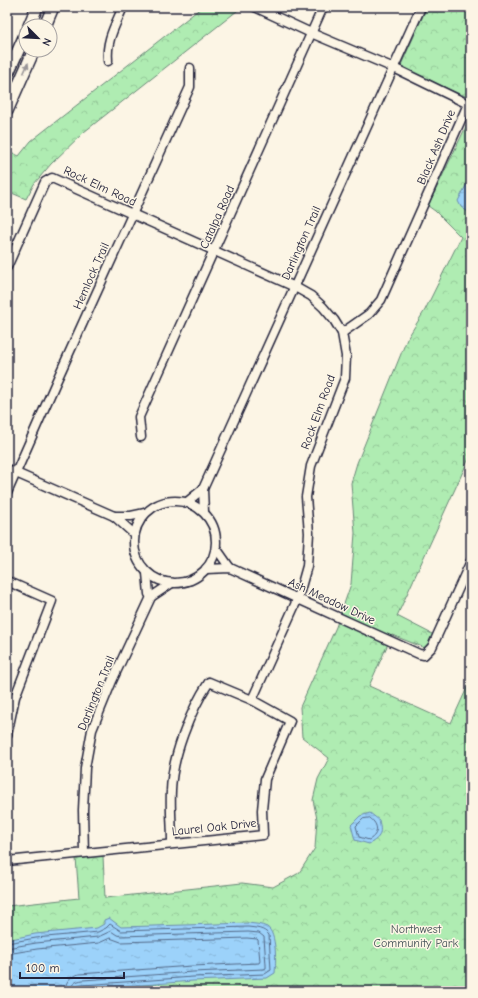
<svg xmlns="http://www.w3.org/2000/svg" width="478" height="998" font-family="'Comic Neue',sans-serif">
	<defs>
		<pattern id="forest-crowns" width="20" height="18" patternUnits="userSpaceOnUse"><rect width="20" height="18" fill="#afecb2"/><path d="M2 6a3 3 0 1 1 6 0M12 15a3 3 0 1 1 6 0" fill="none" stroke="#96ca9a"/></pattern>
		<pattern id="water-ripples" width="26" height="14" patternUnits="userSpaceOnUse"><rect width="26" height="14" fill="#9cd2fa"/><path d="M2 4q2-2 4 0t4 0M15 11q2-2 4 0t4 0" fill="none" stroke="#86b4d7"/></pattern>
	</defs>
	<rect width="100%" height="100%" fill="#fcf5e5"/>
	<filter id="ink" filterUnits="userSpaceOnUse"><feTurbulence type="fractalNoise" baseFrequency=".025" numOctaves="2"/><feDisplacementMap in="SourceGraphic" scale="8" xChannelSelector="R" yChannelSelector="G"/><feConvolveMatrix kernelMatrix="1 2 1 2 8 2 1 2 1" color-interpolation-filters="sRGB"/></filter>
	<g filter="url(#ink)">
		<g fill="url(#forest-crowns)" stroke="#688776">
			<path d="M202,7H242L84,132L51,164L34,184L26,199L7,191V150L19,156L31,141Z"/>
			<path d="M427,7H471V97L459,94L404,68L401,65Z"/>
			<path d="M471,116V454L397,616L434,635L425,648L392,635L369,686L451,723L471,679V991H7V906L79,898L76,858L103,856L105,898L242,883L273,887L299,873L315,848L317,819L313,800L318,779L329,758L302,737L300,707L336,627L351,584L355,533L351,483L357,463L407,339L425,310L461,237L435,211L428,206Z"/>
		</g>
		<g fill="url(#water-ripples)" stroke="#6b8cae">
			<path d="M471,176V214L461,207L458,201Z"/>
			<path d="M370,813L379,820C382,834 381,837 369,844L355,840L351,825L360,816Z"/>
			<path d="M109,918L121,927L248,923C255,924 261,924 267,927C277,933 276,963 275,973L267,978L193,981L66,991H7V940L35,934L97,928L104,924V920Z"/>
		</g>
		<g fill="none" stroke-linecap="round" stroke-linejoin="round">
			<g stroke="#536887" stroke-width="1">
				<path d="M370,818C379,825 379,834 369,840L359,837L356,826L363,819Z"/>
				<path d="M7,943L36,938L98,932L106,928L110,924L121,931L248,927C256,928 264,928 269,935L271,970L265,974L193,977L83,985L78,986L76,991"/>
				<path d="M7,948L36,943L98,937L111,931L117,935L121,936L248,932L259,933L264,937L266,965V968L264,969L193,972L83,980C76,981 71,983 71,991"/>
				<path d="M7,954L37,949L99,943L110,938L121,942L247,938L257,939L258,940L260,961L259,963L192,966L79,974C70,976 65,982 65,991"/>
			</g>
			<g stroke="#22223b" stroke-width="11">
				<g id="minor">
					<path d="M255,7L311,33L394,68L468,104L381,300L369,314L342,333"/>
					<path d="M108,61C106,40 115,26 123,7"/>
					<path d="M7,267L45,182L52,178L295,287L311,296L323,307L334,320L342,333L346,356L345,378L311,466L306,497L309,533L307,566L298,598L252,700"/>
					<path d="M141,437L139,417L323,7"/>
					<path d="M7,469L114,516L134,534"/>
					<path d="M7,493L56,382L190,87V68"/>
					<circle cx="175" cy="542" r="41"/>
					<path d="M187,502L203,489"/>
					<path d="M204,512L203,489L421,7"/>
					<path d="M114,516H131L145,513"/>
					<path d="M216,548L230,568"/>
					<path d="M206,569L230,568L419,654L424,655L432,647L471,561"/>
					<path d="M147,573L149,594L151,597"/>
					<path d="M7,581L52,601L15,697L7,735"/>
					<path d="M84,853L83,810L85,768L92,730L112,681L151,597L172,583"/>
					<path d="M7,861L263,835L262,810L265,779L290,721L252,700L209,682C190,711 172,757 171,791C170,808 172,826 172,843"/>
				</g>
			</g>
			<g stroke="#22223b" stroke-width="14">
				<g id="secondary">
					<path d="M29,26L37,7"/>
					<path d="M45,26L53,7"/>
					<path d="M7,75L26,33"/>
					<path d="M7,111L34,50"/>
				</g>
			</g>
			<use href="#minor" stroke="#fcf5e5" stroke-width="8"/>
			<use href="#secondary" stroke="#fcf5e5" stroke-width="11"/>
		</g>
		<defs><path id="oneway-solid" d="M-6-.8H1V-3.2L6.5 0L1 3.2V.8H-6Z"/></defs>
		<use fill="#9a9698" href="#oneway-solid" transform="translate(26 68) rotate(-66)"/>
	</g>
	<g text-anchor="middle" stroke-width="3" stroke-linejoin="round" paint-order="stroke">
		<g font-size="12" fill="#22223b" stroke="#fcf5e5">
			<text transform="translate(436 147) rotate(-67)" y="4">Black Ash Drive</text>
			<text transform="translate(100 186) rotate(25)" y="4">Rock Elm Road</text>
			<text transform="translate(217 217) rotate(-66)" y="4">Catalpa Road</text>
			<text transform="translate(301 243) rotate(-66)" y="4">Darlington Trail</text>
			<text transform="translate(91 276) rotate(-66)" y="4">Hemlock Trail</text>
			<text transform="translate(318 412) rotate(-70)" y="4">Rock Elm Road</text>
			<text transform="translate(332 601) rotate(25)" y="4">Ash Meadow Drive</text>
			<text transform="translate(96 693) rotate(-68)" y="4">Darlington Trail</text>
			<text transform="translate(214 827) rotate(-6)" y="4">Laurel Oak Drive</text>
		</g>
		<g font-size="12" fill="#455459" stroke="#fcf5e5">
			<text x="416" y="933">Northwest<tspan x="416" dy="14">Community Park</tspan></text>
		</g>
	</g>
	<rect width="478" height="998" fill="none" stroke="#fcf5e5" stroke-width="24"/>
	<rect x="12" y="12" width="454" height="974" fill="none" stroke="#22223b" stroke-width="1.5" filter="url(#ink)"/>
	<g transform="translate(38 38) rotate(114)"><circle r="19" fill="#fcf5e5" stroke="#a5a1a1"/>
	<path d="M0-3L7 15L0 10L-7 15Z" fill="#22223b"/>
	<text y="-6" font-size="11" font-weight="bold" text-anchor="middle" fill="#22223b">N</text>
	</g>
	<path d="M20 972v6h104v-6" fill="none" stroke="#22223b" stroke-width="2"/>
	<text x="26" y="972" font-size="12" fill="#22223b" stroke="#fcf5e5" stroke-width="3" paint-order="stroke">100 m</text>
</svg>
